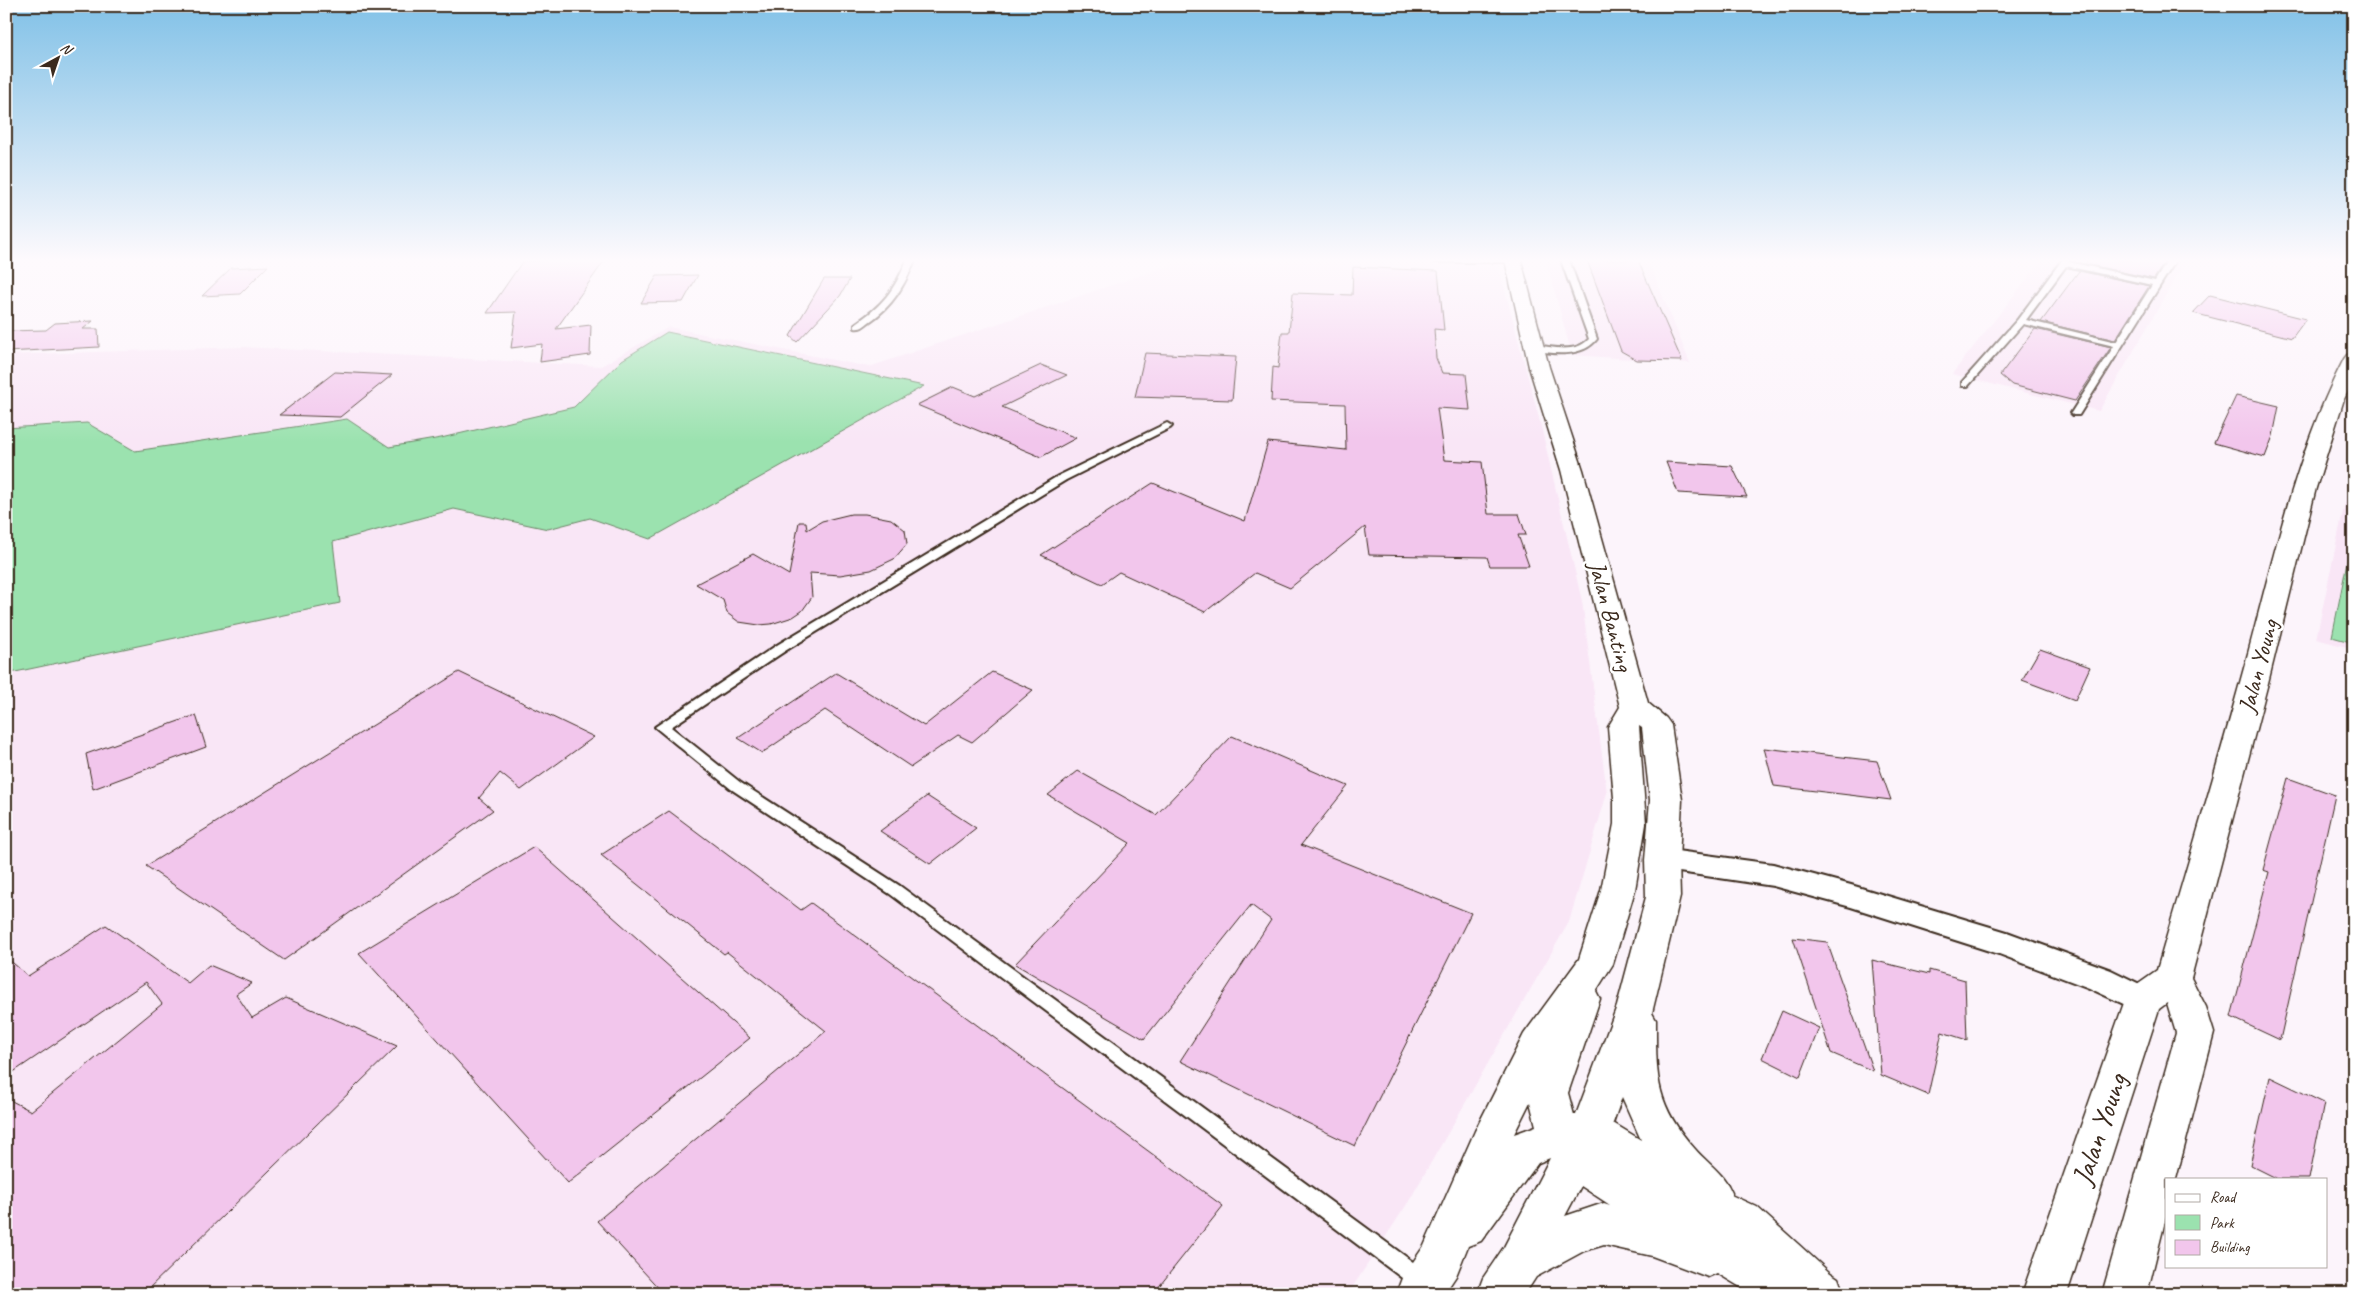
<svg xmlns="http://www.w3.org/2000/svg" width="2360" height="1300" font-family="Caveat,sans-serif">
	<rect width="100%" height="100%" fill="#fcf4fb"/>
	<filter id="ink" filterUnits="userSpaceOnUse"><feTurbulence type="fractalNoise" baseFrequency=".02" numOctaves="2"/><feDisplacementMap in="SourceGraphic" scale="10" xChannelSelector="R" yChannelSelector="G"/><feConvolveMatrix kernelMatrix="1 2 1 2 8 2 1 2 1" color-interpolation-filters="sRGB"/></filter>
	<g filter="url(#ink)">
		<g fill="#f9e6f6">
			<path d="M1186,260H1497L1540,422L1582,601L1607,793L1569,922L1409,1201L1348,1294H6V355L244,347L601,366L669,327L869,367Z"/>
			<path d="M1546,260H1648L1690,363L1572,355Z"/>
			<path d="M2042,260H2186L2099,411L1952,374Z"/>
			<path d="M2354,474V649L2316,639L2344,507Z"/>
		</g>
		<g fill="#9be2af" stroke="#6b8666">
			<path d="M667,332L924,386L650,539L590,518L548,529L454,509L333,542L340,603L6,674V428L87,423L135,451L347,419L389,447L441,438L574,407L622,360Z"/>
			<path d="M2354,527V643L2332,637Z"/>
		</g>
		<g fill="#f2c6ec" stroke="#3b2a1e">
			<path d="M557,260H605L556,329L591,325L590,355L540,362L542,344L511,348L516,312L487,313L522,262Z"/>
			<path d="M1587,260H1638L1682,361L1637,360L1621,351Z"/>
			<path d="M2088,260H2166L2154,279L2085,264Z"/>
			<path d="M268,266L240,294L202,296L231,268Z"/>
			<path d="M1353,267L1438,271L1444,330L1434,329L1436,358L1442,373L1466,374L1470,410L1437,408L1444,460L1482,462L1488,514H1519L1526,535H1518L1529,566H1490L1487,557L1369,555L1365,527L1290,588L1255,573L1205,612L1119,572L1102,584L1041,555L1153,483L1245,521L1268,442L1346,450L1345,404L1271,401L1273,367L1278,368L1282,332H1289L1293,293L1352,295Z"/>
			<path d="M2079,271L2149,286L2115,340L2041,322Z"/>
			<path d="M698,275L683,302L641,303L657,276Z"/>
			<path d="M824,279H850L840,296L797,342L790,336Z"/>
			<path d="M2210,295L2306,319L2292,338L2193,313Z"/>
			<path d="M93,321L83,329H98L99,347L6,352V331L46,330L55,323Z"/>
			<path d="M2035,329L2111,347L2075,401L2012,385L2000,375Z"/>
			<path d="M1145,353L1236,357L1232,400L1135,397Z"/>
			<path d="M1041,365L1067,375L1002,407L1076,438L1041,457L917,405L953,387L975,396Z"/>
			<path d="M335,372L392,375L340,417L279,415Z"/>
			<path d="M2236,396L2279,406L2273,436L2265,457L2214,443Z"/>
			<path d="M1666,462L1732,466L1747,497L1678,493Z"/>
			<path d="M851,514H865L891,519L905,530L907,544L894,559L871,570L840,575L810,573L812,597L802,611L793,617L771,624L759,625L739,622L727,613L723,600L696,584L753,554L789,575L799,522H806L807,530L822,521Z"/>
			<path d="M2040,649L2090,667L2075,700L2022,680Z"/>
			<path d="M459,672L594,737L521,790L500,773L479,798L493,810L284,960L146,866Z"/>
			<path d="M992,672L1033,690L972,742L958,735L911,767L825,710L762,753L738,738L836,673L924,726Z"/>
			<path d="M196,715L206,747L93,789L86,754Z"/>
			<path d="M1232,736L1348,786L1301,845L1471,913L1355,1146L1180,1061L1271,920L1251,905L1144,1039L1015,964L1130,843L1048,795L1078,771L1156,815Z"/>
			<path d="M1764,748L1877,761L1891,800L1774,786Z"/>
			<path d="M2288,778L2335,795L2280,1040L2231,1017L2269,872L2263,870Z"/>
			<path d="M927,796L976,828L930,864L880,831Z"/>
			<path d="M669,811L801,910L811,903L1223,1206L1153,1294H664L597,1221L826,1031L727,952L724,954L601,855Z"/>
			<path d="M534,847L750,1038L568,1183L359,953Z"/>
			<path d="M106,925L188,983L209,965L252,983L236,994L252,1018L286,998L397,1046L143,1294H6V1098L31,1111L162,1004L146,982L6,1077V957L28,976Z"/>
			<path d="M1793,938L1827,942L1873,1071L1831,1053Z"/>
			<path d="M1872,960L1929,974V970L1965,980L1967,1040L1942,1032L1928,1095L1881,1075Z"/>
			<path d="M1782,1011L1819,1028L1800,1077L1762,1058Z"/>
			<path d="M2270,1077L2324,1103L2309,1179H2278L2250,1165Z"/>
		</g>
		<g fill="none" stroke-linecap="round" stroke-linejoin="round">
			<g stroke="#3b2a1e" stroke-width="4">
				<g id="service">
					<path d="M907,260H915C904,286 893,306 869,322C864,326 861,329 855,328V324C883,305 894,291 907,260Z"/>
					<path d="M1431,260H1517L1513,262H1435Z"/>
					<path d="M1561,260H1569L1597,339C1582,358 1553,354 1532,350V346L1535,345C1552,347 1575,354 1589,339Z"/>
					<path d="M2062,260H2070L2069,262L2155,281L2168,260H2176L2079,415H2073L2071,413L2114,346L2023,324L1968,386H1962V382L2018,319ZM2066,266L2152,285L2116,342L2026,320Z"/>
					<path d="M1167,423L1172,426L1170,428L1066,480L785,651L671,727L741,783L900,886L1428,1273L1431,1280L1428,1287L1421,1290L1414,1287L890,894L731,789L655,727L777,645L1058,476Z"/>
				</g>
			</g>
			<g stroke="#3b2a1e" stroke-width="4">
				<path id="minor" d="M1662,849L1773,864L1851,885L2007,932L2111,970L2154,991L2159,1000L2154,1009L2143,1013L2089,988L1999,954L1851,907L1773,886L1652,868L1648,860L1652,852Z"/>
			</g>
			<g stroke="#3b2a1e" stroke-width="3">
				<g id="secondary">
					<path d="M1505,260H1521L1549,367L1583,470L1648,703L1666,718L1671,725L1682,800L1679,860L1680,897L1652,1013L1656,1020C1656,1076 1655,1105 1695,1149C1709,1165 1724,1173 1732,1193L1731,1195L1757,1207L1829,1272L1838,1278L1844,1294H1752L1717,1273L1708,1277L1652,1256L1604,1245L1584,1251L1536,1277L1525,1294H1477L1483,1278L1504,1247L1550,1158L1538,1163L1481,1241L1468,1246L1456,1276L1444,1294H1396L1402,1278L1424,1246L1475,1131L1524,1034L1579,959L1601,890L1614,824V798L1608,727L1620,707L1561,470L1529,367ZM1639,726L1642,728L1650,800L1645,860L1646,897L1617,1006L1576,1115H1574L1568,1093L1600,999L1596,991L1613,964L1635,890L1646,824ZM1622,1097L1641,1140L1613,1123ZM1530,1102L1536,1126L1514,1134ZM1581,1186L1610,1205L1604,1203L1565,1216Z"/>
					<path d="M2354,353V380L2344,399L2316,488L2268,683L2191,978L2206,1007L2214,1033L2176,1179H2166V1217L2147,1294H2102L2176,1033L2167,1003L2159,1009L2067,1294H2022L2125,1000L2130,989L2157,970C2187,865 2219,761 2247,657C2274,556 2296,452 2344,359L2347,355Z"/>
				</g>
			</g>
			<use href="#service" fill="#fff" fill-rule="evenodd"/>
			<use href="#minor" fill="#fff" fill-rule="evenodd"/>
			<use href="#secondary" fill="#fff" fill-rule="evenodd"/>
		</g>
	</g>
	<linearGradient id="sky" x2="0" y2="1"><stop stop-color="#81c1e7"/><stop offset="0.59" stop-color="#fefafd"/><stop offset="1" stop-color="#fefafd" stop-opacity="0"/></linearGradient>
	<rect width="2360" height="442" fill="url(#sky)"/>
	<g text-anchor="middle" stroke-width="5" stroke-linejoin="round" paint-order="stroke">
		<g font-size="24" fill="#3b2a1e" stroke="#fff">
			<text transform="translate(1611 616) rotate(75)" y="8">Jalan Banting</text>
			<text transform="translate(2258 666) rotate(-75)" y="8">Jalan Young</text>
		</g>
		<g font-size="29" fill="#3b2a1e" stroke="#fff">
			<text transform="translate(2099 1129) rotate(-71)" y="10">Jalan Young</text>
		</g>
	</g>
	<rect width="2360" height="1300" fill="none" stroke="#fff" stroke-width="25"/>
	<rect x="12" y="12" width="2335" height="1275" fill="none" stroke="#3b2a1e" stroke-width="2" filter="url(#ink)"/>
	<rect x="2165" y="1178" width="162" height="90" fill="#ffffff" stroke="#b1aaa5"/>
	<rect x="2175" y="1194" width="25" height="8" fill="#ffffff" stroke="#b1aaa5"/>
	<text x="2210" y="1202" font-size="15" fill="#3b2a1e">Road</text>
	<rect x="2175" y="1215" width="25" height="15" fill="#9be2af" stroke="#b1aaa5"/>
	<text x="2210" y="1228" font-size="15" fill="#3b2a1e">Park</text>
	<rect x="2175" y="1240" width="25" height="15" fill="#f2c6ec" stroke="#b1aaa5"/>
	<text x="2210" y="1252" font-size="15" fill="#3b2a1e">Building</text>
	<g transform="translate(58 58) rotate(40)" stroke="#ffffff" stroke-width="4" paint-order="stroke">
	<path d="M0-4L9 19L0 12L-9 19Z" fill="#3b2a1e"/>
	<text y="-8" font-size="14" font-weight="bold" text-anchor="middle" fill="#3b2a1e">N</text>
	</g>
</svg>
